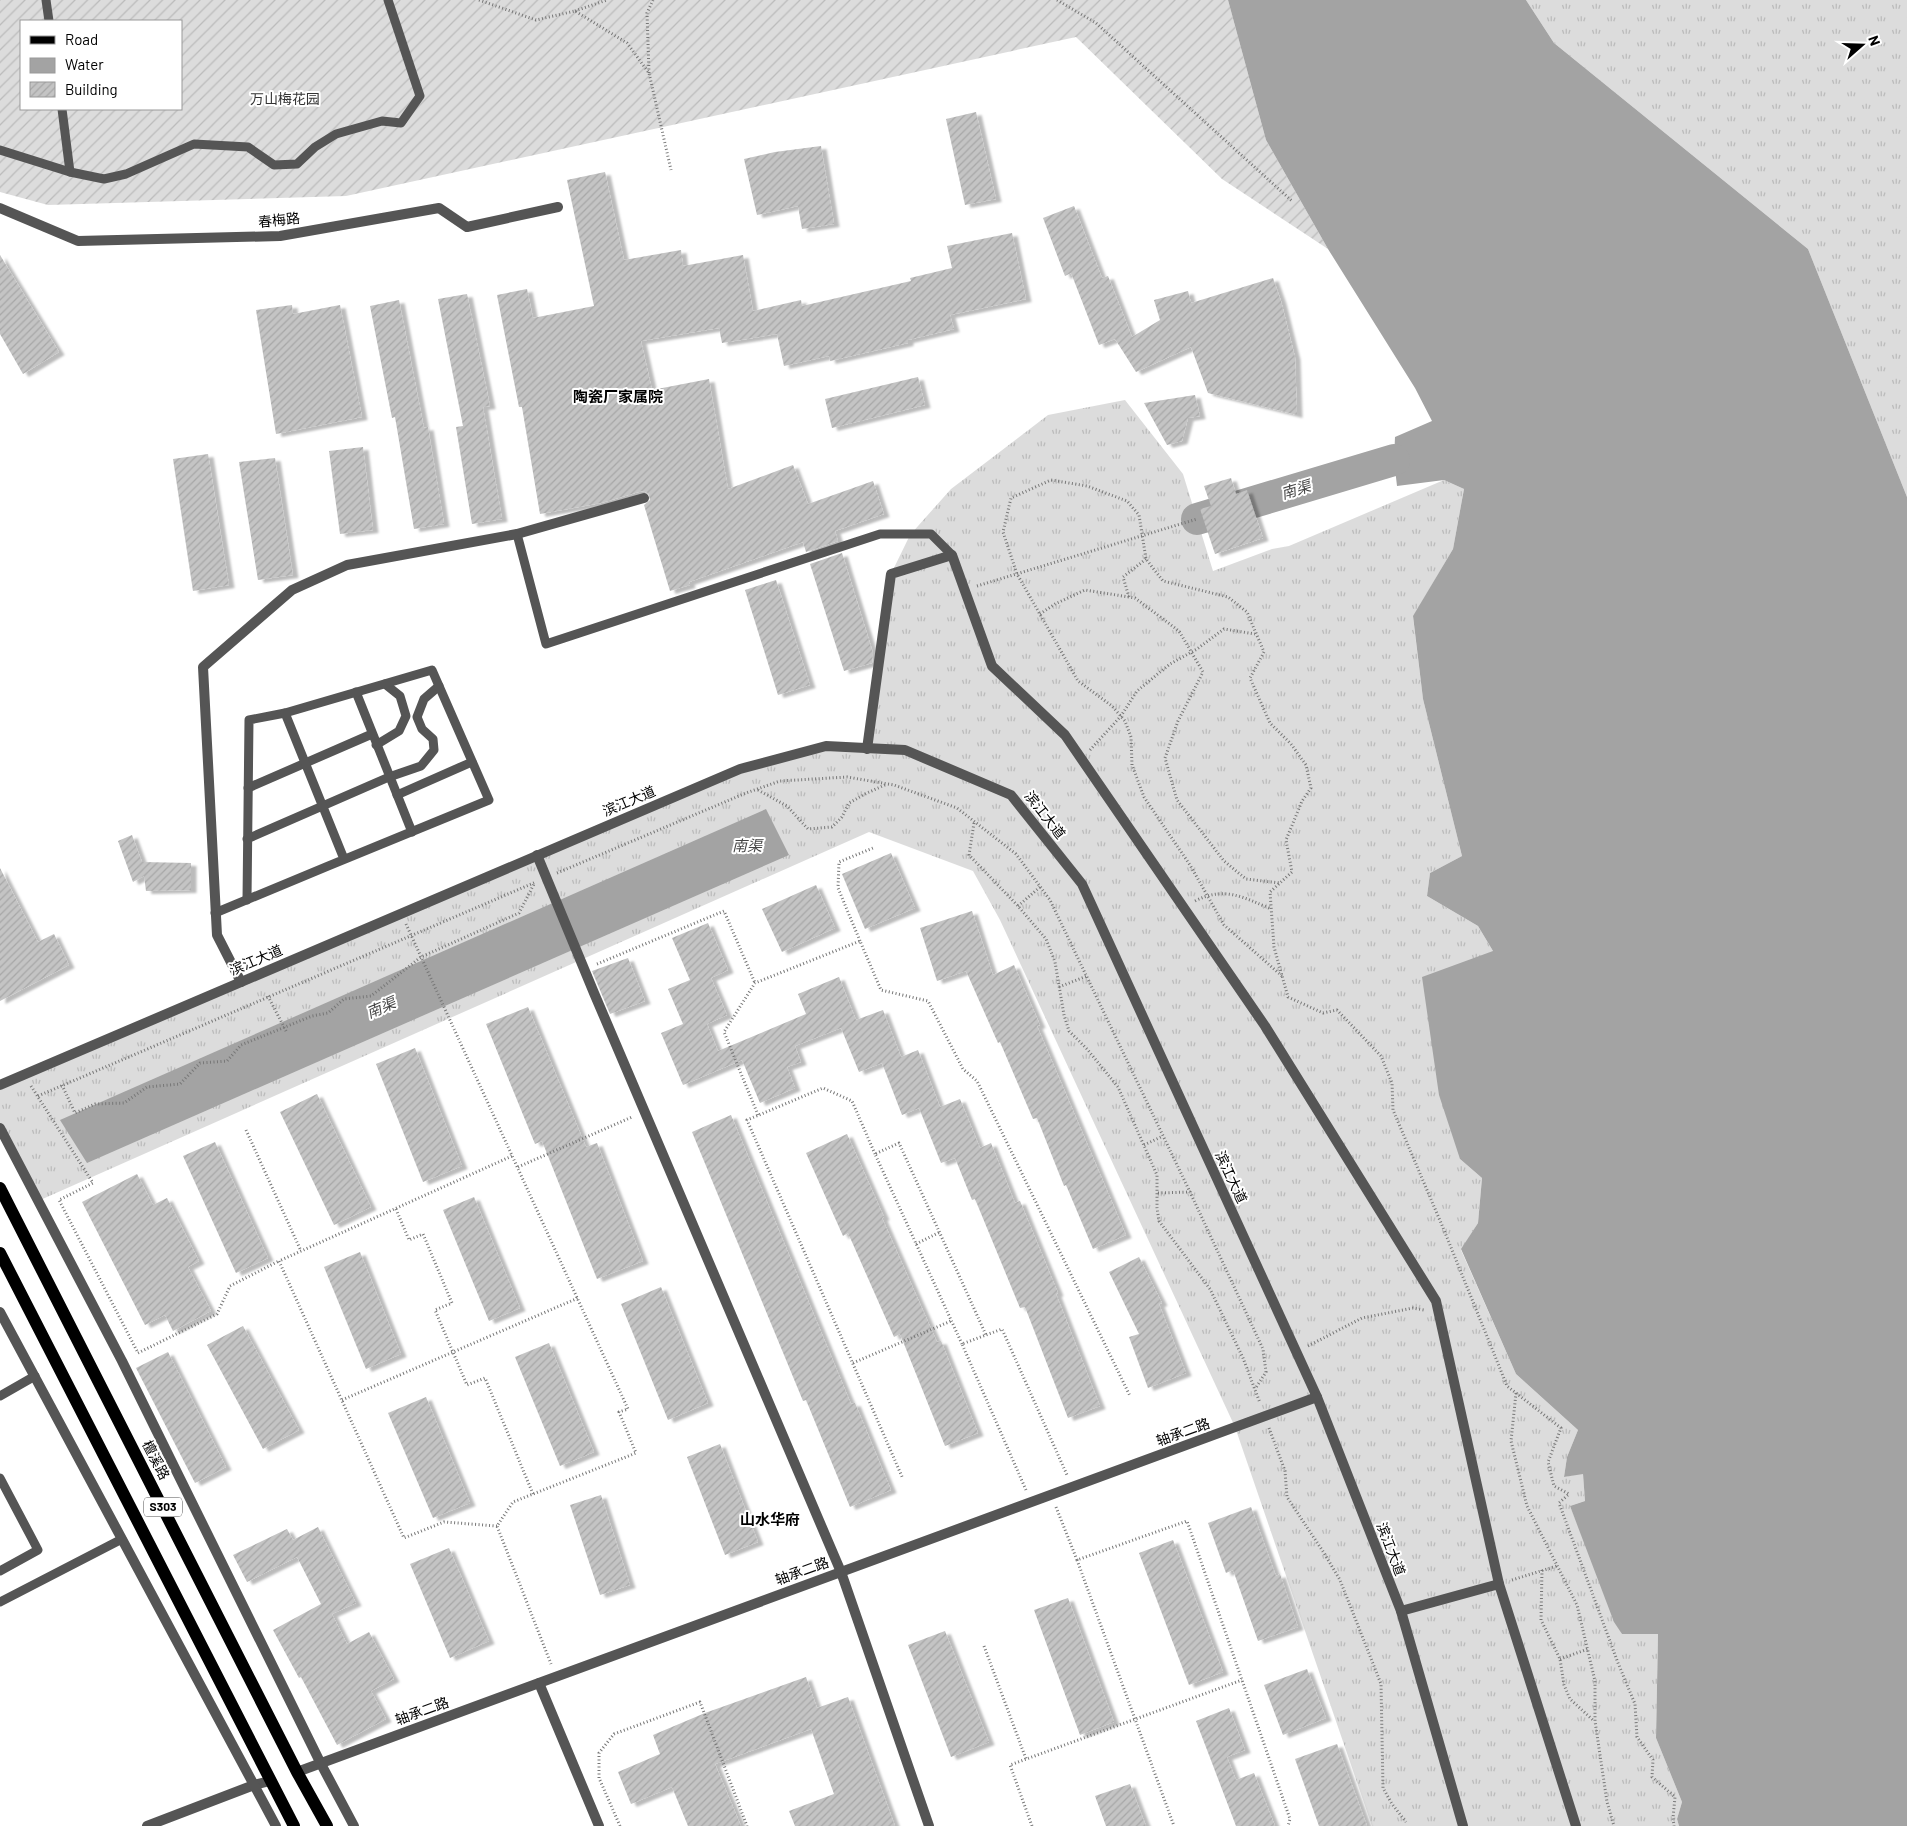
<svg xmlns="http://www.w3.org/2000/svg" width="1907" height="1826" font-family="Barlow,'Noto Sans SC',sans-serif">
	<defs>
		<pattern id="grass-tufts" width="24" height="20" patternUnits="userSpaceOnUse" patternTransform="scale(1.25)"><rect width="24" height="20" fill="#dcdcdc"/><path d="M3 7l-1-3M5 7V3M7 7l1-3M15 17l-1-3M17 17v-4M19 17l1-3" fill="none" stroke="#bbb"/></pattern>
		<pattern id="garden-furrows" width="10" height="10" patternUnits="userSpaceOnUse" patternTransform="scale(1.25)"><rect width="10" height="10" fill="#dcdcdc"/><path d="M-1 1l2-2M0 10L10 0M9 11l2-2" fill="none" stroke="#bbb"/></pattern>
		<pattern id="building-hatch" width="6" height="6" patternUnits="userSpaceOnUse" patternTransform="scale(1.25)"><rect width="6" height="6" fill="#c4c4c4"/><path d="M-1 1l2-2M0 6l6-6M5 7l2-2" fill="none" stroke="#a7a7a7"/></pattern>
		<filter id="shadow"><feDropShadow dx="5.5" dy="3" stdDeviation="1" flood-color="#0004"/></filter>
	</defs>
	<rect width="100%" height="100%" fill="#fff"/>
	<g fill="url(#grass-tufts)">
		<path d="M1526,0H1907V497L1808,249L1554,43Z"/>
		<path d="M1125,400L1183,474L1213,571L1272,549L1289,546L1444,480L1464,489L1453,549L1413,617L1423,699L1462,856L1430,873L1427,896L1478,926L1493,951L1460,1159L1482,1178L1478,1223L1461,1250L1516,1374L1578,1430L1567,1457L1564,1477L1583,1473L1585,1501L1570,1506L1622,1634H1658L1656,1738L1682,1802L1677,1819L1679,1826H1372L1235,1427L1000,920L973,871L869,832L38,1201L0,1128V1085L740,769L826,746L867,748L891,574L910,535L951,489L1048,415Z"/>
	</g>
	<path fill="url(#garden-furrows)" fill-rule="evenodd" d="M0,0H1228L1266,140L1328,249L1222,179L1076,37L346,196L48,205L0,192ZM21,21H181V109H21Z"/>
	<g fill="#a3a3a3">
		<path d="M1228,0H1526L1554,43L1808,249L1907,497V1826H1679L1677,1819L1682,1802L1656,1738L1658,1634H1622L1614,1622L1570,1506L1585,1501L1583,1474L1564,1477L1567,1457L1578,1430L1516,1374L1461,1249L1478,1223L1482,1178L1460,1159L1439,1095L1422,977L1493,951L1478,926L1427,896L1430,873L1462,856L1423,699L1413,616L1453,549L1464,489L1444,480L1397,486L1394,460L1395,437L1432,421L1415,388L1328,249L1266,140Z"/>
		<path d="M766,809L789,855L87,1163L60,1120Z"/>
	</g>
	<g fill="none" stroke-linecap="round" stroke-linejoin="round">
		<path stroke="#a3a3a3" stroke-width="32" d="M1197,519L1394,460"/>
	</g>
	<g fill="url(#building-hatch)" filter="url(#shadow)">
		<path d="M976,112L996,199L965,205L946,119Z"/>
		<path d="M821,146L834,224L802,229L798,206L757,215L744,159L775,152Z"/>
		<path d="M605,172L624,260L681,250L683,266L743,255L753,311L801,300L802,306L911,281L910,278L952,268L947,246L1012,233L1026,299L950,315L954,329L908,340V343L830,361L829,356L784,366L777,334L722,343L719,328L641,341L652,390L709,379L728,489L793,465L808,504L873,481L884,514L835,531L838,541L806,552L803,542L689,582L690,585L670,591L644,505L650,500L648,493L642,491L601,503L540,514L522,407H519L497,295L527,289L533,318L594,306L567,180Z"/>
		<path d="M1074,206L1102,278L1108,276L1132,337L1160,320L1154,300L1188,291L1191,303L1273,278L1281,301L1295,357L1297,415L1208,393L1191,347L1136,372L1115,339L1099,345L1071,273L1065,276L1043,218Z"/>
		<path d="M0,255L59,352L23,374L0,334Z"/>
		<path d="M467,294L490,406L483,407L502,519L472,524L456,427L463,426L438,299Z"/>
		<path d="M399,300L424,428L428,427L444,524L414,529L395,417L392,418L370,306Z"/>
		<path d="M292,305L293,314L340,305L362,417L276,434L256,310Z"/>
		<path d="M918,377L925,405L832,428L825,399Z"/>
		<path d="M1195,395L1200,416L1188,418L1182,441L1167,445L1144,403Z"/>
		<path d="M363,447L373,530L340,534L329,451Z"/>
		<path d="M208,454L229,585L193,591L173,459Z"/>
		<path d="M275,458L293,575L258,580L239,462Z"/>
		<path d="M1231,478L1236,494L1247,490L1263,538L1215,554L1200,509L1211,506L1204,486Z"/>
		<path d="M842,553L873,653L872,663L844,671L810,564Z"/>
		<path d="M776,580L810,685L778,695L745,590Z"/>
		<path d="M132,835L142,862L191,863V890L146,891L144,876L133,882L118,841Z"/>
		<path d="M891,853L915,908L865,929L842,874Z"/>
		<path d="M0,868L38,942L54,934L69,965L0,1001Z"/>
		<path d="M816,885L835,928L782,952L762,909Z"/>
		<path d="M972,911L993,975L1014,965L1040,1025L1037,1026L1126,1235L1093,1249L1066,1185L1064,1186L1037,1118L1033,1119L1000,1042L998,1043L966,971L937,981L920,928Z"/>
		<path d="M708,923L728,970L711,978L727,1015L707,1024L718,1051L806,1014L798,994L839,977L856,1020L883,1010L901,1057L918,1050L940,1107L960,1099L980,1148L991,1143L1015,1203L1020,1201L1058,1293L1056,1294L1100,1406L1068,1418L1025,1307L1020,1308L975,1199L972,1200L955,1158L941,1163L919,1108L902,1115L882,1063L859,1072L841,1028L795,1046L801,1062L787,1067L795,1088L760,1103L742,1060L683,1085L661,1033L683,1024L668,989L690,980L672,938Z"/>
		<path d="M628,958L645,1001L610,1014L592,971Z"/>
		<path d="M528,1007L586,1147L597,1143L643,1261L597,1279L542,1141L535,1144L486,1024Z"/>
		<path d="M415,1048L462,1166L423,1182L376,1064Z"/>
		<path d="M317,1094L371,1207L334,1225L280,1112Z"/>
		<path d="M731,1115L851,1404L855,1403L891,1490L850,1507L806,1400L803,1401L692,1132Z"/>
		<path d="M847,1134L884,1217L882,1218L937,1342L941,1341L978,1433L945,1446L900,1334L894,1337L848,1233L843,1236L806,1153Z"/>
		<path d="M215,1142L268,1258L236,1273L183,1156Z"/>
		<path d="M137,1174L153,1205L167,1198L199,1261L188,1267L211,1311L173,1331L165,1315L145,1325L82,1202Z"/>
		<path d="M474,1197L520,1308L489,1321L443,1210Z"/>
		<path d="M360,1252L401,1354L366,1369L324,1267Z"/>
		<path d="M1139,1257L1162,1303L1159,1304L1186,1373L1148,1388L1129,1337L1139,1334L1109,1272Z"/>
		<path d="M661,1287L708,1403L668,1420L621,1304Z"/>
		<path d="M243,1326L299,1430L263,1449L207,1345Z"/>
		<path d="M549,1343L594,1452L560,1466L515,1357Z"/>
		<path d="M168,1352L226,1467L195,1483L136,1368Z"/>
		<path d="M426,1397L470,1503L433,1518L388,1413Z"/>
		<path d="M720,1444L758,1542L725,1555L687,1457Z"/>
		<path d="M601,1495L630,1585L600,1595L570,1505Z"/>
		<path d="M1251,1507L1276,1576L1280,1574L1298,1627L1258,1641L1233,1570L1226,1573L1208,1523Z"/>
		<path d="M318,1527L356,1603L332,1614L347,1644L369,1632L394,1679L371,1691L386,1719L337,1745L301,1677L299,1678L273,1630L321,1604L297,1557L247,1582L233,1555L287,1529L293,1540Z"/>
		<path d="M1173,1540L1223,1672L1189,1685L1139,1553Z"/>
		<path d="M449,1548L489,1641L450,1658L410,1564Z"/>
		<path d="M1068,1598L1114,1722L1080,1735L1034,1610Z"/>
		<path d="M945,1631L989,1742L951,1757L908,1645Z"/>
		<path d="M1307,1669L1326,1718L1283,1735L1264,1685Z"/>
		<path d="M806,1677L817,1708L848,1697L895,1826H795L789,1811L834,1794L811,1729L715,1764L741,1826H688L672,1787L631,1804L618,1772L660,1754L653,1735L705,1713Z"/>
		<path d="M1229,1708L1245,1750L1227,1757L1236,1780L1254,1773L1275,1826H1236L1196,1721Z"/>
		<path d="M1337,1744L1367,1826H1319L1295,1759Z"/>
		<path d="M1130,1784L1146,1826H1106L1095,1796Z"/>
	</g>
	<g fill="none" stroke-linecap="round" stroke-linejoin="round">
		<g stroke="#777" stroke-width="3" stroke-dasharray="1 2.5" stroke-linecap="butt">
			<path d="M479,0L536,20L575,11L627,43L649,73L671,170"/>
			<path d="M1057,0L1096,23L1293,202"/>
			<path d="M575,11L607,0"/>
			<path d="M649,73L647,13L653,0"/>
			<path d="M977,586L1197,519"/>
			<path d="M1129,597L1123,577L1146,559"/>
			<path d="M1040,614L1055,604L1085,590L1135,598L1179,631L1203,672L1178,721L1165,758L1177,800L1224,861L1246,879L1280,883"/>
			<path d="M1090,750L1121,716L1137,691L1170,664L1197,649L1224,629L1255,634"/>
			<path d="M758,790L787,806L808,829L832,827L842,817L849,803L867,793L887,784"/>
			<path d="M974,823L969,855L1018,906L1046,939L1055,962L1064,1015L1069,1031L1087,1049L1118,1087L1157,1175V1208L1159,1221L1210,1289L1243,1358L1260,1403"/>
			<path d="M557,873L746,793L780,781L847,777L894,785L957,808L1016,854L1050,900L1190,1192"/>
			<path d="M1195,901C1224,886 1243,897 1271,909"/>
			<path d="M1018,906L1040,887"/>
			<path d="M406,924L628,1409L619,1412L636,1453L513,1502L497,1526L551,1664"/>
			<path d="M860,941L838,888L839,862L873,848"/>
			<path d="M597,964L724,911L755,983"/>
			<path d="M1282,976L1224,925L1190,865L1144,797L1132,765L1131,737L1125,721L1112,706L1078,681L1017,574L1003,532L1011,498L1051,480L1087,486L1127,501L1139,515L1146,559L1163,581L1228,597L1247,612L1264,652L1250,678L1270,723L1291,744L1306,765L1311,788L1302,801L1286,840L1292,872L1270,892L1274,947L1288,997L1323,1013L1337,1010L1381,1056L1392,1083L1393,1110L1444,1230L1507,1386L1561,1428L1548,1462L1554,1486L1569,1494L1559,1503L1618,1663L1635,1704L1637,1737L1653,1760L1652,1777L1675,1797L1673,1818L1674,1826"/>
			<path d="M1059,987L1087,976"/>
			<path d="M268,996L287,1033"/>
			<path d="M62,1085L75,1113L95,1104L124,1103L147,1087L180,1084L200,1063L227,1061L241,1045L312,1016L328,1013L344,999L371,996L421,957L519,913L534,884"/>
			<path d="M31,1086L93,1183L59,1200L138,1353"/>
			<path d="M38,1096L536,882"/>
			<path d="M758,1115L724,1032L755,983L860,941L881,990L928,1001L963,1069L977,1081L1130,1396"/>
			<path d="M246,1130L301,1251"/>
			<path d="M1144,1145L1163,1136"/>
			<path d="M875,1154L852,1101L823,1088L747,1120L903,1479"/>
			<path d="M518,1167L632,1117"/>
			<path d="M1158,1193L1190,1192L1263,1349L1266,1372L1255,1389"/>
			<path d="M396,1209L409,1240L423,1234L452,1303L435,1310L467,1385L485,1378L533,1494"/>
			<path d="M916,1244L940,1232"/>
			<path d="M962,1344L875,1154L899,1143L986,1335"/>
			<path d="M1308,1346L1362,1318L1413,1308L1424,1310"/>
			<path d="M138,1353L217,1314L230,1286L279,1261"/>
			<path d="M853,1363L951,1321"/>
			<path d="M1516,1393L1511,1441L1527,1506L1577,1605L1595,1681V1721L1607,1802L1614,1826"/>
			<path d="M342,1400L578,1298"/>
			<path d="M1269,1428L1285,1471L1287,1497L1324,1553L1340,1580L1381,1684L1383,1788L1392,1804L1406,1822"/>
			<path d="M1026,1490L962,1344L1002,1329L1067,1475"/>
			<path d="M1056,1507L1077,1560L1187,1521L1290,1819L1288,1826"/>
			<path d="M497,1526L444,1522L404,1538L279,1261L512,1156"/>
			<path d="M1077,1560L1174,1826"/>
			<path d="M1542,1570L1541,1620L1560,1659L1564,1685L1570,1699L1594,1721"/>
			<path d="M1512,1580L1557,1566"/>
			<path d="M984,1646L1026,1759"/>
			<path d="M1560,1659L1588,1649"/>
			<path d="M620,1826L599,1778V1753L614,1734L700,1702L747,1826"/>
			<path d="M1032,1826L1010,1765L1242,1680"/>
		</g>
		<g stroke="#555" stroke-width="9">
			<path d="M46,0L49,21"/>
			<path d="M62,109L70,172"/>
			<path d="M0,150L70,172L104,179L126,174L194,144L248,147L274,165L297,164L315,147L336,134L382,121L401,123L420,96L388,0"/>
			<path d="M517,534L546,644L880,534H931L952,555"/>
			<path d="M356,692L412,832"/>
			<path d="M376,745L399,731L406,716L400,696L385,684"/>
			<path d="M248,788L372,734"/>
			<path d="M397,795L472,762"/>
			<path d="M247,839L389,777L421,766L434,750L433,739L422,729L417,717L424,699L439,686"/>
			<path d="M247,900L249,720L285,713"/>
			<path d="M215,913C306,875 398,837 489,800L432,670L285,713L344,859"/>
			<path d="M0,1396L35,1376"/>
			<path d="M0,1478L38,1550L0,1571"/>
			<path d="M0,1602L122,1539"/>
		</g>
		<g stroke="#555" stroke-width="10">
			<path d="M867,749L891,574L952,555L992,666L1065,735L1265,1026L1436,1301L1499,1584"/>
			<path d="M1401,1611L1499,1584L1576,1826"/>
		</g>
		<g stroke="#555" stroke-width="10">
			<path d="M0,208L78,241L280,236L439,208L467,227L558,207"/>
			<path d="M537,855L594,993L841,1572L929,1826"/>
			<path d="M241,982L217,935L203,667L292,590L347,565L517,534L644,498"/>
			<path d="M539,1683L599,1826"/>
			<path d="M147,1826L254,1785L270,1781"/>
		</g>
		<g stroke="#555" stroke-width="10">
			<path d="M0,1085L740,769L826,746L905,750L1011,795L1082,884L1317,1397L1401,1611L1463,1826"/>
			<path d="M0,1128L122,1361L321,1764L354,1826"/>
			<path d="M0,1312L276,1826"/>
			<path d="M297,1772L1317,1397"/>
		</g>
		<g stroke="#000" stroke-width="12">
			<path d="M0,1188L297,1772L327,1826"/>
			<path d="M0,1253L294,1826"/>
		</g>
	</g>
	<g text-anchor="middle" stroke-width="4" stroke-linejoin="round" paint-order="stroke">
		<rect fill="#fff" stroke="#4c4c4c" stroke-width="1" x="144" y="1497.5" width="38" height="19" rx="4"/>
		<g font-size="12" font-weight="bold" fill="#000">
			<text x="163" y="1511">S303</text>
		</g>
		<g font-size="14" fill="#333" stroke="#fff">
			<text x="285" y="104">万山梅花园</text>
		</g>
		<g font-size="14" fill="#000" stroke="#fff">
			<text transform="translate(279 220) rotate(-6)" y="5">春梅路</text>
			<text transform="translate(629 801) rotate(-23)" y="5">滨江大道</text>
			<text transform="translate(1045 815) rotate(52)" y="5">滨江大道</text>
			<text transform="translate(256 960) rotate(-23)" y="5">滨江大道</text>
			<text transform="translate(1231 1177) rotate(65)" y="5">滨江大道</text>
			<text transform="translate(1183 1432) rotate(-20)" y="5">轴承二路</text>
			<text transform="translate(156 1460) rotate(63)" y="5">檀溪路</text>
			<text transform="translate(1391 1549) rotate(69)" y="5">滨江大道</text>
			<text transform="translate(802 1571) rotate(-20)" y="5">轴承二路</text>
			<text transform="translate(422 1711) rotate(-20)" y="5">轴承二路</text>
		</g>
		<g font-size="15" font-weight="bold" fill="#000" stroke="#fff">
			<text x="618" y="402">陶瓷厂家属院</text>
			<text x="770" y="1525">山水华府</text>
		</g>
		<g font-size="15" font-style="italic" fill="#444" stroke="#fff">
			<text transform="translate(1296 490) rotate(-17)" y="5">南渠</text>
			<text x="747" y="851">南渠</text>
			<text transform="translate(381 1008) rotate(-23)" y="5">南渠</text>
		</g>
	</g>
	<rect x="20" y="20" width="162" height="90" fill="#ffffff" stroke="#999999"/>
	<rect x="30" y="36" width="25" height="8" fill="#000000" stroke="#999999"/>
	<text x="65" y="45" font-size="15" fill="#000000">Road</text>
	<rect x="30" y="58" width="25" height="15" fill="#a3a3a3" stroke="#999999"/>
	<text x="65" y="70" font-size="15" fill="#000000">Water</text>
	<rect x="30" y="82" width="25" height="15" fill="url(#building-hatch)" stroke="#999999"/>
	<text x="65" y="95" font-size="15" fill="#000000">Building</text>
	<g transform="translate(1862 45) rotate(70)" stroke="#ffffff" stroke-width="4" paint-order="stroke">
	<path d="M0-4L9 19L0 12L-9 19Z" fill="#000000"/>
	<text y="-8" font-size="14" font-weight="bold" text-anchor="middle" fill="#000000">N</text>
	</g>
</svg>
